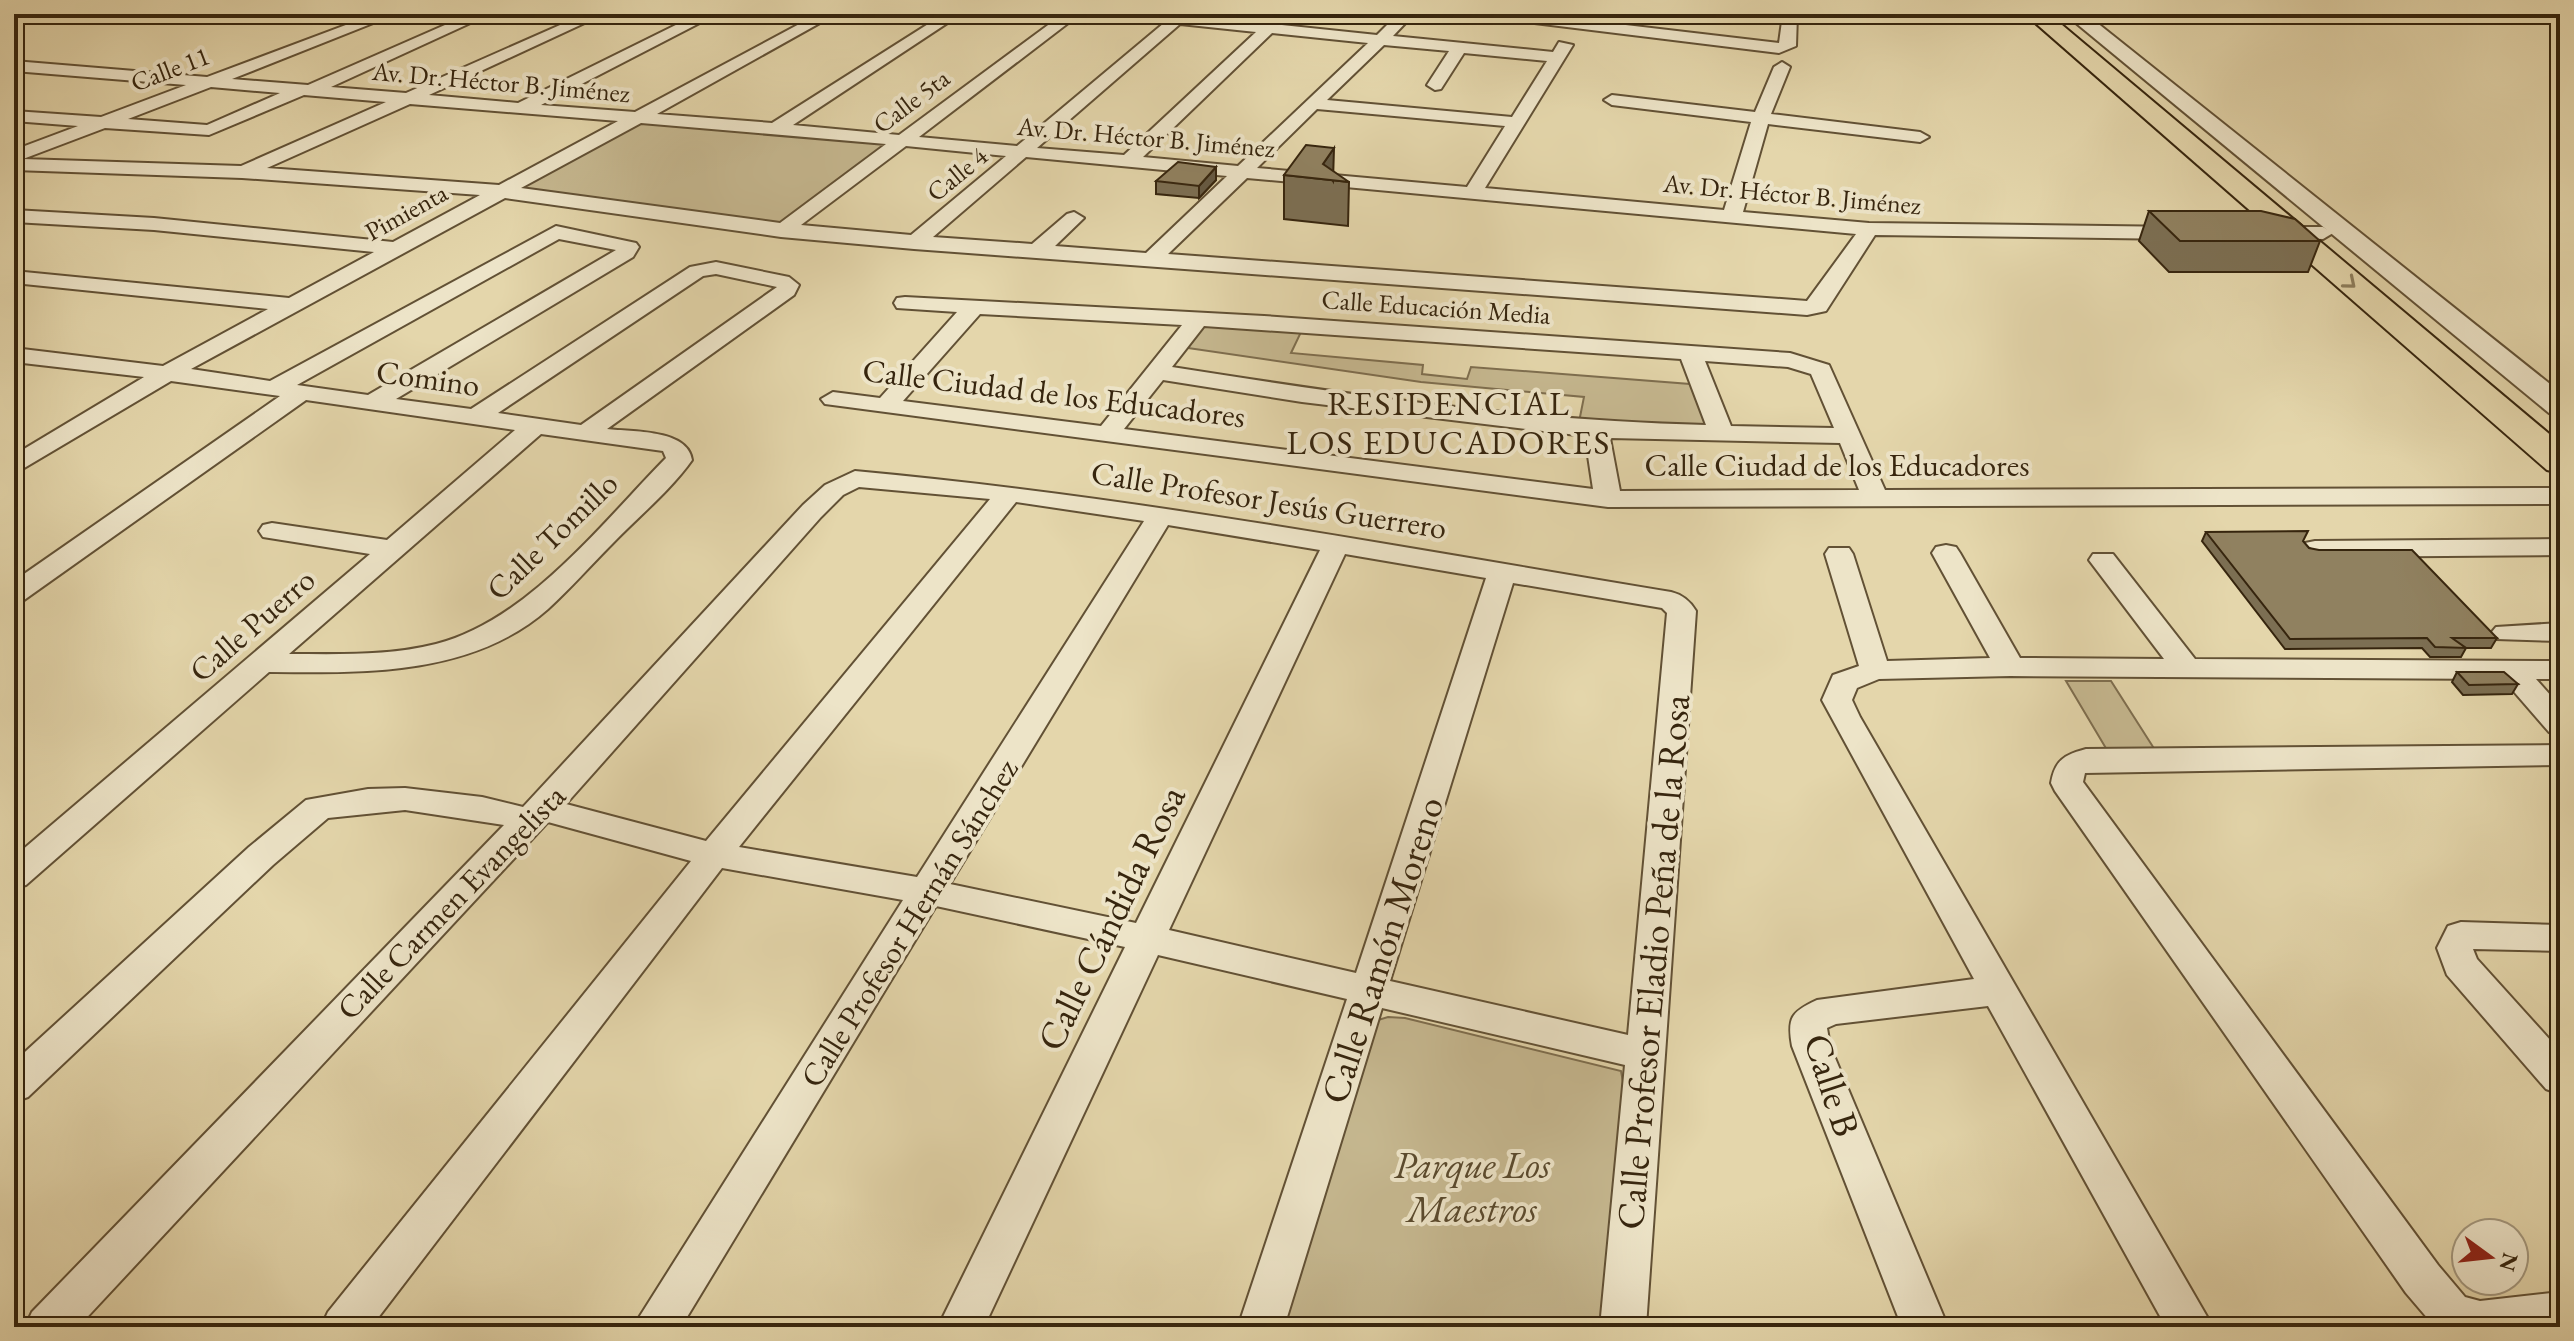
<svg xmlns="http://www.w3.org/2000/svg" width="2574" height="1341" font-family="'EB Garamond',serif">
	<rect width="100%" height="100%" fill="#e4d6ab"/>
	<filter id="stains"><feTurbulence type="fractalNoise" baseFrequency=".0025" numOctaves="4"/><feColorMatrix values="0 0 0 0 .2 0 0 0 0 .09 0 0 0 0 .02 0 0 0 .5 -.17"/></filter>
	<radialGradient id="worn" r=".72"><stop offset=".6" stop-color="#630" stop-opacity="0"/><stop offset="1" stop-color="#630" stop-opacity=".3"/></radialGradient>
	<g fill="#c6b890" stroke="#7e6e4f" stroke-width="2">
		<path d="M640,121L889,143L786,227L517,188Z"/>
		<path d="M1204,325L1302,330L1291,353L1423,365L1422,374L1467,379L1471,367L1690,384L1706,424L1619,427L1579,422L1584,397L1421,382L1188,348Z"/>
		<path d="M2066,681H2111L2155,750H2107Z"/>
		<path d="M1388,1017L1405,1018L1621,1071L1623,1082L1604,1327H1282L1378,1020Z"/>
	</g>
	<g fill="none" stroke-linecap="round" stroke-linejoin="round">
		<g stroke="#625135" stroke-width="4">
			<g id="minor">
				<path d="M375,14H396L232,79L308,85L470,14H490L331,87L406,93L585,14H604L429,95L518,103L698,14H717L541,105L635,112L818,14H836L657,114L772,123L944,14H961L793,125L899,135L1063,14H1080L919,137L1017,146L1164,23L1121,18L1114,14H1177L1377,35L1398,14H1414L1393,36L1553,52L1559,42L1573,45L1485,188L1724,210L1751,122L1612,105L1604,100L1612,95L1755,112L1774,67L1782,62L1790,67L1771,114L1920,132L1929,137L1920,142L1768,124L1743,212L1869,223L2181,227L2191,233L2181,239L1875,235L1826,311L1807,315L914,249L781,237L505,198L191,369L270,381L556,226L636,243L639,247L633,257L396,399L471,409L690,267L716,262L789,277L799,285L794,295L607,429C632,432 688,429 692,460C670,491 638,517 612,544C591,565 570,589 548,609C472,676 363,673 269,672L26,885L14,888V857L370,554L263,537L259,531L263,525L272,523L387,540L515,430L306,400L24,600L14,602V581L280,396L171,381L14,474V455L144,377L14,362V348L163,366L268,309L14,283V271L289,298L374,252L154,230L14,222V210L154,218L393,242L480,195L242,178L14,170V150L78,126L14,121V111L101,117L186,85L14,71V61L207,77ZM1180,24L1256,32L1124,155L1037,148ZM1272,33L1368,43L1238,166L1143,157ZM1384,45L1449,51L1427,85L1435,90L1441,89L1464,53L1547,61L1512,117L1327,100ZM211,87L280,93L207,125L128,119ZM304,95L386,102L241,166L23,159L105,128L209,135ZM410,104L618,121L499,185L267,168ZM1317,109L1505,126L1467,187L1257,168ZM641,123L886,144L780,223L521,188ZM906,146L1006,156L911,235L801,225ZM1026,157L1227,176L1146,253L1055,246L1084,218L1074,212L1067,214L1032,244L933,237ZM1247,178L1856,234L1807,301L1168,254ZM559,239L616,250L368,395L297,385ZM716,274L777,287L581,425L498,413L703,276ZM541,434L663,451L666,458C602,523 527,621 436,644C389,656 338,654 289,654Z"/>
				<path d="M1487,14H1532L1779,43L1783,14H1797L1796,46L1779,53L1494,18Z"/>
				<path d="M2273,227H2323L2333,233L2323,239L2266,237L2263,233Z"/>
				<path d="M905,297L1264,316L1790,353L1829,365L1885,490L2560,488V504L1608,507L825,404L821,399L833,392L880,398L957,312L897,308L894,303L897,298ZM980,314L1182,325L1101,426L903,401ZM1204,326L1681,359L1706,425C1527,421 1349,395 1172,367ZM1705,361L1788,367L1811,374L1834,428L1731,426ZM1163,380L1302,402L1585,436L1593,489L1124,429ZM1610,438L1840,443L1859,490L1620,491Z"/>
				<path d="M855,471C1129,496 1400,547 1671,592C1683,595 1690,601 1696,611L1646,1327H1600L1625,1065L1382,1008L1284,1327H1238L1347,999L1158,955L984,1327H938L1125,947L936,906L681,1327H633L903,900L722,868L371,1327H321L328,1312L691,861L548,822L78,1327H25L32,1312L504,825L405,810L328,818L273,865L28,1097L14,1102V1062L249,847L306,800L368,789L405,788L482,797L523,807L803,505L825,485ZM859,487L990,499L706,841L566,804L821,517L843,495ZM1016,502L1144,521L917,877L739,847ZM1168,525L1320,550L1136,923L950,884ZM1345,554L1486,578L1356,973L1169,930ZM1513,583L1662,608L1667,613L1628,1035L1390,981Z"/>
				<path d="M2560,539V555L2315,557L2305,555L2301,549L2305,543L2315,541Z"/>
				<path d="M1946,545L1956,547L1960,553L2020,658L2164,659L2089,560L2093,554H2113L2195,659L2560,661V679H2536L2560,706V735L2549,732L2503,679L2010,676L1879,679L1857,688L1852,700L1860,717L2213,1327H2166L1988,1006L1836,1024L1827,1028L1830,1046L1948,1327H1902L1792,1046C1787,1018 1791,1012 1817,1000L1974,979L1822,700L1833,675L1859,666L1825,554L1829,548H1849L1853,554L1887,661L1990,658L1932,553L1936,547Z"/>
				<path d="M2560,623V641L2496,639L2491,633L2496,627Z"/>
				<path d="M2560,745V765L2085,773L2083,782L2438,1265L2465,1297L2480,1301L2560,1292V1327H2435L2406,1293L2055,791L2051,783C2055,760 2064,755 2086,749Z"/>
				<path d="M2461,922L2560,925V951L2473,949L2477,959L2560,1051V1094L2546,1089L2447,975L2437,948L2448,926Z"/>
			</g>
		</g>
		<g stroke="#625135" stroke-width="4">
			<path id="tertiary" d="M2065,14H2086L2560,392V416L2549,413Z"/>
		</g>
		<g stroke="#36250e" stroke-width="4">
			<path id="primary" d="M2025,14H2049L2560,443V473L2547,470Z"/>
		</g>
		<use href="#minor" fill="#ede4c8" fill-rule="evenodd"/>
		<use href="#tertiary" fill="#ede4c8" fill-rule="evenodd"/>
		<use href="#primary" fill="#e4d6ab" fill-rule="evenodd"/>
	</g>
	<g fill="#7c6f53" stroke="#36250e" stroke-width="2">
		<path d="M1216,167V180L1199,198L1156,194V181Z"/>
		<path d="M1284,175L1349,182L1348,226L1284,219Z"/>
		<path d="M2149,211L2320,241L2308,272H2169L2139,241Z"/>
		<path d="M2206,532L2303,542L2309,548L2497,638L2491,648H2466L2461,657H2430L2422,648L2285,649L2202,541Z"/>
		<path d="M2457,672L2518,684L2512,694L2463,695L2452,682Z"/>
	</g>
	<g fill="#655a43" stroke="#36250e" stroke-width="2">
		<path d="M1334,148L1333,181L1323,164Z"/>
		<path d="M1216,167V180L1199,198V186Z"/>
	</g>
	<g fill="#908160" stroke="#36250e" stroke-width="2">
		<path d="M1306,145L1334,148L1323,164L1349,182L1284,175Z"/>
		<path d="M1178,162L1216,167L1199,186L1156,181Z"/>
		<path d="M2149,211H2261L2295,219L2320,241H2180Z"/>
		<path d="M2308,531L2303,541L2309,548L2319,550H2412L2497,638H2452L2466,648L2435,647L2427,638L2290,639L2206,532Z"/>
		<path d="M2457,672H2504L2518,684L2469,685Z"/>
	</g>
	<defs><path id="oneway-chevron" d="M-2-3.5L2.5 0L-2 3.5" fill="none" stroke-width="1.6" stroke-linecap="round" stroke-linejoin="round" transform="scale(2)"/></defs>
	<use stroke="#8d7e5c" href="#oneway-chevron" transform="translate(2350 283) rotate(40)"/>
	<g text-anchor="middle" stroke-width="8" stroke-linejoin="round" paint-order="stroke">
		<g font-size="26" fill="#36250e" stroke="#ede4c8">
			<text transform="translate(170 69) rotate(-21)" y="9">Calle 11</text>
			<text transform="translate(501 82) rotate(5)" y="9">Av. Dr. Héctor B. Jiménez</text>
			<text transform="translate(911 101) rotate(-37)" y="9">Calle 5ta</text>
			<text transform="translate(1146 137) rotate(5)" y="9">Av. Dr. Héctor B. Jiménez</text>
			<text transform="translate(957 174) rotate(-39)" y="9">Calle 4</text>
			<text transform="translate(1792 194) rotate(5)" y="9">Av. Dr. Héctor B. Jiménez</text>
			<text transform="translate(406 212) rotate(-29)" y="9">Pimienta</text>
			<text transform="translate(1436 307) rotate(4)" y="9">Calle Educación Media</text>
		</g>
		<g font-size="32" fill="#36250e" stroke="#ede4c8">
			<text transform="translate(428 378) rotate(8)" y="11">Comino</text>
			<text transform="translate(1054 393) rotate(7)" y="11">Calle Ciudad de los Educadores</text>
			<text x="1837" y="476">Calle Ciudad de los Educadores</text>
			<text transform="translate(1269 500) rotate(9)" y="11">Calle Profesor Jesús Guerrero</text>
			<text transform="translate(552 536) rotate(-44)" y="11">Calle Tomillo</text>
			<text transform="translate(252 625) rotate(-41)" y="11">Calle Puerro</text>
			<text transform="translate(451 902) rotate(-46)" y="11">Calle Carmen Evangelista</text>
			<text transform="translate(909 923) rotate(-58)" y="11">Calle Profesor Hernán Sánchez</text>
		</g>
		<g font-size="34" letter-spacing="2" fill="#36250e" stroke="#ede4c8">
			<text x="1449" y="415">RESIDENCIAL<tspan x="1449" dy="39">LOS EDUCADORES</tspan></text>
		</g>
		<g font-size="38" fill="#36250e" stroke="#ede4c8">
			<text transform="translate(1111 918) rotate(-64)" y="13">Calle Cándida Rosa</text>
			<text transform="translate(1382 950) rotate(-72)" y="13">Calle Ramón Moreno</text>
			<text transform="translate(1653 962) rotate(-85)" y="13">Calle Profesor Eladio Peña de la Rosa</text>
			<text transform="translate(1832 1085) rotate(72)" y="13">Calle B</text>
		</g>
		<g font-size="38" font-style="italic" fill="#5a4a2e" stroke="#ede4c8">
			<text x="1472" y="1178">Parque Los<tspan x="1472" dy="44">Maestros</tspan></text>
		</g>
	</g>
	<rect width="2574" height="1341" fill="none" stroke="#e4d6ab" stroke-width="48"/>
	<rect x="16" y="16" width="2542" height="1309" fill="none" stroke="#36250e" stroke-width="4"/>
	<rect x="24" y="24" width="2526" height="1293" fill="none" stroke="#36250e" stroke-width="2"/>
	<g transform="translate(2490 1257) rotate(105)"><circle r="38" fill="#ede4c8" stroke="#a4987e" stroke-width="2"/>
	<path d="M0-6L14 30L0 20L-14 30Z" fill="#8f2418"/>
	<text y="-12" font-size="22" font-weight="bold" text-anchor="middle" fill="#36250e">N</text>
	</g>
	<rect width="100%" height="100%" filter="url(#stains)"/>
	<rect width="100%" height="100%" fill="url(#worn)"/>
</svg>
